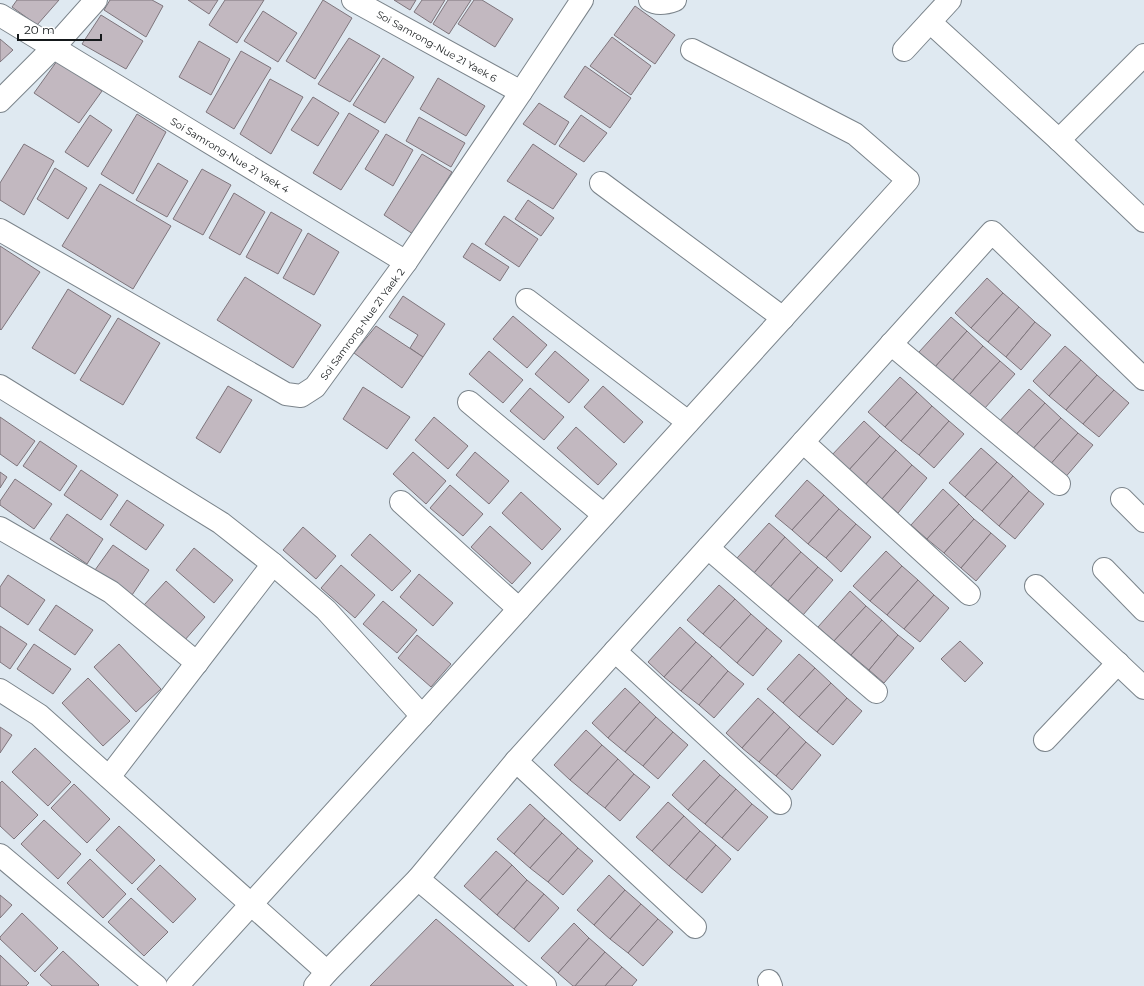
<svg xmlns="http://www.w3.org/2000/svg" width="1144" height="986" font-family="Montserrat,sans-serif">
	<rect width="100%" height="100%" fill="#dfe9f1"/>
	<g fill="#c2b8c0" stroke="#7e757c">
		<path d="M17,0H59L37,25L12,7Z"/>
		<path d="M110,0H152L163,6L146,37L104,10Z"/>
		<path d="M188,0H218L209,14Z"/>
		<path d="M225,0H264L237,43L209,25Z"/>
		<path d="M323,0L352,18L315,79L286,61Z"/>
		<path d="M394,0H416L410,10Z"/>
		<path d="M422,0H445L431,23L414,12Z"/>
		<path d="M448,0H471L449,34L433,24Z"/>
		<path d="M474,0H482L513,19L495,47L458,24Z"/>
		<path d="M635,6L675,35L655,64L614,35Z"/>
		<path d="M263,11L297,33L278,62L244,41Z"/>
		<path d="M101,15L143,41L126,69L82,44Z"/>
		<path d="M612,37L651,66L631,95L590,66Z"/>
		<path d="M349,38L380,56L350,102L318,84Z"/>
		<path d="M0,39L13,50L0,62Z"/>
		<path d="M199,41L230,59L211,95L179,77Z"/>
		<path d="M241,51L271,68L234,129L206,112Z"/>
		<path d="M383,58L414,77L385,123L353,105Z"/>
		<path d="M57,61L102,91L79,123L34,93Z"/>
		<path d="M585,66L631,98L610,128L564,97Z"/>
		<path d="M438,78L485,106L466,136L420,109Z"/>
		<path d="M270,79L303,97L271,154L240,134Z"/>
		<path d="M313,97L339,113L318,146L291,130Z"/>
		<path d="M539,103L569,122L555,145L523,124Z"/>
		<path d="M349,113L379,131L341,190L313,173Z"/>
		<path d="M137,114L166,132L133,194L101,174Z"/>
		<path d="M90,115L112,130L88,167L65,152Z"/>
		<path d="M581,115L607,133L584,162L559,146Z"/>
		<path d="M419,117L465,143L451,167L406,141Z"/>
		<path d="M386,134L413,150L393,186L365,169Z"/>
		<path d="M24,144L54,161L24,215L0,200V183Z"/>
		<path d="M533,144L577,174L553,209L507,181Z"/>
		<path d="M422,154L452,172L413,234L384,215Z"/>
		<path d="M158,163L188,181L167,217L136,200Z"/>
		<path d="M55,168L87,188L68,219L37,199Z"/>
		<path d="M202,169L231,185L203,235L173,219Z"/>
		<path d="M100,184L171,226L133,289L62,246Z"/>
		<path d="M234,193L265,212L240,255L209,238Z"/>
		<path d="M528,200L554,218L541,236L515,219Z"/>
		<path d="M271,212L302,230L278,274L246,257Z"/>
		<path d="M504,216L538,239L519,267L485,244Z"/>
		<path d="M308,233L339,252L314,295L283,278Z"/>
		<path d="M472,243L509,267L500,281L463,257Z"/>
		<path d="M0,246L40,272L1,330L0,329Z"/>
		<path d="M245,277L321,325L293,368L217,320Z"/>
		<path d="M987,278L1003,293L971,328L955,313Z"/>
		<path d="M68,289L111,316L75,374L32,348Z"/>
		<path d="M1003,293L1019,307L988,342L971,328Z"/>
		<path d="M403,296L445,324L423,357L410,348L418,335L389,317Z"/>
		<path d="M1019,307L1035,322L1006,357L988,342Z"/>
		<path d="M513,316L547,345L527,368L493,339Z"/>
		<path d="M951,317L967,331L935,367L919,352Z"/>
		<path d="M118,318L160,343L123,405L80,380Z"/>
		<path d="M1035,322L1051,335L1021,370L1006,357Z"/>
		<path d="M376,326L423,357L402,388L354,353Z"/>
		<path d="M967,331L983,346L952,381L935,367Z"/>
		<path d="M983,346L1000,361L969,395L952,381Z"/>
		<path d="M1065,346L1081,360L1049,396L1033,381Z"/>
		<path d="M489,351L523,380L503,403L469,374Z"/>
		<path d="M555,351L589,380L569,403L535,374Z"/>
		<path d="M1081,360L1097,375L1066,410L1049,396Z"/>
		<path d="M1000,361L1015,374L985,408L969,395Z"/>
		<path d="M1097,375L1114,390L1083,424L1066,410Z"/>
		<path d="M900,377L917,392L885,427L868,412Z"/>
		<path d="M228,386L252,400L220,453L196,438Z"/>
		<path d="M603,386L643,422L624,443L584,407Z"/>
		<path d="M363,387L410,417L387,449L343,419Z"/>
		<path d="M530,388L564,417L544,440L510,411Z"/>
		<path d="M1029,389L1045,403L1013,438L997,424Z"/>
		<path d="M1114,390L1129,403L1099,437L1083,424Z"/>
		<path d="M917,392L932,406L901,441L885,427Z"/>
		<path d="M1045,403L1061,418L1030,452L1013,438Z"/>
		<path d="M932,406L949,421L919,455L901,441Z"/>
		<path d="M0,417L35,441L17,466L0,454Z"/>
		<path d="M434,417L468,446L448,469L415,440Z"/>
		<path d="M1061,418L1078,433L1048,467L1030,452Z"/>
		<path d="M864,421L880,436L848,471L831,456Z"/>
		<path d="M949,421L964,434L934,468L919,455Z"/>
		<path d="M576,427L617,464L598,485L557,448Z"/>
		<path d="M1078,433L1093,445L1063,480L1048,467Z"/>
		<path d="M880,436L896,450L865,485L848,471Z"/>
		<path d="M40,441L77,466L60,491L23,466Z"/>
		<path d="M981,448L997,462L965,497L949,483Z"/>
		<path d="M896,450L912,465L882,499L865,485Z"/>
		<path d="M413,452L446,481L426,504L393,474Z"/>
		<path d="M475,452L509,481L489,504L456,475Z"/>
		<path d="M997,462L1013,476L982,511L965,497Z"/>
		<path d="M912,465L927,478L898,513L882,499Z"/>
		<path d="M81,470L118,495L101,520L64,495Z"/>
		<path d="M0,472L7,477L0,488Z"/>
		<path d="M1013,476L1029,491L999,526L982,511Z"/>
		<path d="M15,479L52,504L34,529L0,505V501Z"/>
		<path d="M807,480L824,495L792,530L775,516Z"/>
		<path d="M450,485L483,514L463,536L430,508Z"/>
		<path d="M943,489L959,504L927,539L911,525Z"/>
		<path d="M1029,491L1044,504L1015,539L999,526Z"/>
		<path d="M521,492L561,529L542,550L502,513Z"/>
		<path d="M824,495L839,509L808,544L792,530Z"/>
		<path d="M127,500L164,525L146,550L110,525Z"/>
		<path d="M959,504L974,519L944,553L927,539Z"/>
		<path d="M839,509L856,524L826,558L808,544Z"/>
		<path d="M67,514L103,539L87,564L50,539Z"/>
		<path d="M974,519L991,533L961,568L944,553Z"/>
		<path d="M769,523L785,537L754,573L737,558Z"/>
		<path d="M856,524L871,537L841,572L826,558Z"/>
		<path d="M490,526L531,563L512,584L471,547Z"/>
		<path d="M303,527L336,556L316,579L283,550Z"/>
		<path d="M991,533L1006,546L976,581L961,568Z"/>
		<path d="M370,534L411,571L392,591L351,555Z"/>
		<path d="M785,537L801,552L770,587L754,573Z"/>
		<path d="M113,545L149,570L132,595L95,570Z"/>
		<path d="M194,548L233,580L214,603L176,570Z"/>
		<path d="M886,551L902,566L870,601L853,586Z"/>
		<path d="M801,552L818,567L788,601L770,587Z"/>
		<path d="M341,565L375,595L355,618L321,588Z"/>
		<path d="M902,566L918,580L887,615L870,601Z"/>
		<path d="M818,567L833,580L803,615L788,601Z"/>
		<path d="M419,574L453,603L433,626L400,597Z"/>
		<path d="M8,575L45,600L28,625L0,606V587Z"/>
		<path d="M918,580L934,595L904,629L887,615Z"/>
		<path d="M166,581L205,617L184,641L144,605Z"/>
		<path d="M719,585L735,599L703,634L687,620Z"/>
		<path d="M850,591L866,606L834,641L818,627Z"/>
		<path d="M934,595L949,608L920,642L904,629Z"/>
		<path d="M735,599L751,614L720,648L703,634Z"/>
		<path d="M383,601L417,630L397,653L363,624Z"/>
		<path d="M56,605L93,630L75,655L39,630Z"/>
		<path d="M866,606L882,620L851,655L834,641Z"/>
		<path d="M751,614L767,628L737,663L720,648Z"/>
		<path d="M882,620L898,635L869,670L851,655Z"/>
		<path d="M0,626L27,644L10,669L0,662Z"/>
		<path d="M680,627L696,642L664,677L648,662Z"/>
		<path d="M767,628L782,641L753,676L737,663Z"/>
		<path d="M417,635L451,664L431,687L398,658Z"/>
		<path d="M898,635L914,648L884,683L869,670Z"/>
		<path d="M960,641L983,663L965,682L941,659Z"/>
		<path d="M696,642L712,656L681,691L664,677Z"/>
		<path d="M34,644L71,669L53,694L17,669Z"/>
		<path d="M119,644L161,689L136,712L94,667Z"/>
		<path d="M799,654L815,668L783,703L767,689Z"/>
		<path d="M712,656L728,671L699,705L681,691Z"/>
		<path d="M815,668L831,683L799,717L783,703Z"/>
		<path d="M728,671L744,684L714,718L699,705Z"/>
		<path d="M88,678L130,721L103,746L62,703Z"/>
		<path d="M831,683L847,698L817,732L799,717Z"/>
		<path d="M625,688L640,702L608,738L592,723Z"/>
		<path d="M758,698L774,712L742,748L726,733Z"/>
		<path d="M847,698L862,711L833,745L817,732Z"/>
		<path d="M640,702L656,717L625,752L608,738Z"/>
		<path d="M774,712L790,727L759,762L742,748Z"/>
		<path d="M656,717L673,732L643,766L625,752Z"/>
		<path d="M0,727L12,735L0,753Z"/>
		<path d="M790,727L806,742L776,776L759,762Z"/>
		<path d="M586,730L602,745L570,780L554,765Z"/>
		<path d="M673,732L688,745L658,779L643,766Z"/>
		<path d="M806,742L821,755L792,790L776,776Z"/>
		<path d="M602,745L618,759L587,794L570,780Z"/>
		<path d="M35,748L71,782L48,806L12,772Z"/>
		<path d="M618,759L634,774L605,808L587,794Z"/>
		<path d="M704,760L720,775L688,810L672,795Z"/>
		<path d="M634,774L650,787L620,821L605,808Z"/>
		<path d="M720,775L736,789L705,824L688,810Z"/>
		<path d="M2,781L38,815L14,839L0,826V783Z"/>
		<path d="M74,784L110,819L87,843L51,808Z"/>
		<path d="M736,789L752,804L722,838L705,824Z"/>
		<path d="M668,802L684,816L652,851L636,837Z"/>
		<path d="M530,804L545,818L514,854L497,839Z"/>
		<path d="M752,804L768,817L738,851L722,838Z"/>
		<path d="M684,816L700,831L669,866L652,851Z"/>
		<path d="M545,818L562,833L530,868L514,854Z"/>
		<path d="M44,820L81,854L58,879L21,844Z"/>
		<path d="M119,826L155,860L132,884L96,850Z"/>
		<path d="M700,831L716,845L686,880L669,866Z"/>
		<path d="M562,833L578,848L548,882L530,868Z"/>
		<path d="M716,845L731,859L702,893L686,880Z"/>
		<path d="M578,848L593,861L563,895L548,882Z"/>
		<path d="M496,851L512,865L480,900L464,886Z"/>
		<path d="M90,859L126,894L103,918L67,883Z"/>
		<path d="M160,865L196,899L173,923L137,889Z"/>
		<path d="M512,865L527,880L497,915L480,900Z"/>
		<path d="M609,875L625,890L594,925L577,910Z"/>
		<path d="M527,880L544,894L514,929L497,915Z"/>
		<path d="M625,890L641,904L610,939L594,925Z"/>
		<path d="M544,894L559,908L529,942L514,929Z"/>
		<path d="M0,895L12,905L0,918Z"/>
		<path d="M131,898L168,932L144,956L108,922Z"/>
		<path d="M641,904L658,919L628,953L610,939Z"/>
		<path d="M22,913L58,948L35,972L0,939V937Z"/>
		<path d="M436,919L514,986H370Z"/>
		<path d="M658,919L673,932L643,966L628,953Z"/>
		<path d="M574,923L589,938L558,973L541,958Z"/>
		<path d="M589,938L605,952L575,986H573L558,973Z"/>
		<path d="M63,951L99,985L98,986H52L40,975Z"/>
		<path d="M605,952L622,967L605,986H575Z"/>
		<path d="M0,955L29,983L26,986H0Z"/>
		<path d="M622,967L637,980L632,986H605Z"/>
	</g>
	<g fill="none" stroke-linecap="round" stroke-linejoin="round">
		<g stroke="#7b848b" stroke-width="24">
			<g id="minor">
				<path d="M353,0L521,92"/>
				<path d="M650,0C657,5 667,3 675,0"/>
				<path d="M0,15L406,262"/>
				<path d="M930,22L1059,140L1144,221"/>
				<path d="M904,50L950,0"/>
				<path d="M0,101L54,47L96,0"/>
				<path d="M1059,140L1144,55"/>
				<path d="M601,183L783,318"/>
				<path d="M0,230L286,394L301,396L315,387L406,262L521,92L582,0"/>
				<path d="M527,300L688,422"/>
				<path d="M891,344L1059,484"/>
				<path d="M0,386L221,523L273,564L326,610L422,716"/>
				<path d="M469,402L604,515"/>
				<path d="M803,442L969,594"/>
				<path d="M1122,499L1144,521"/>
				<path d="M401,502L519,609"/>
				<path d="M0,528L111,592L197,663"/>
				<path d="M708,548L876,692"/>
				<path d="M1104,569L1144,610"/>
				<path d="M1036,586L1144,688"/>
				<path d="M615,651L780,803"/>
				<path d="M0,690L39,715L327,972"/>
				<path d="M1045,740L1118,663"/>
				<path d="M516,761L695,927"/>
				<path d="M109,777L273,564"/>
				<path d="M0,855L156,986"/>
				<path d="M418,879L545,986"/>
				<path d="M769,981L771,986"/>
				<path d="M177,986L908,180L855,134L692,50"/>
				<path d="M315,986L327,972L418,879L516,761L992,232L1144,379"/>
			</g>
		</g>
		<use href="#minor" stroke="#fff" stroke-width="22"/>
	</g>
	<g text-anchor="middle" stroke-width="3" stroke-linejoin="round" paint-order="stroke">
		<g font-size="10" fill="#15191b" stroke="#fff">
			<text transform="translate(437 46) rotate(29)" y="4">Soi Samrong-Nue 21 Yaek 6</text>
			<text transform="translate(230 155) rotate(31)" y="4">Soi Samrong-Nue 21 Yaek 4</text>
			<text transform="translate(362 324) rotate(-54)" y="4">Soi Samrong-Nue 21 Yaek 2</text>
		</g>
	</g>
	<path d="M18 34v6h83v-6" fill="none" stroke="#15191b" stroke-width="2"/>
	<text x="24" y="34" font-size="12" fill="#15191b" stroke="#ffffff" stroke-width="3" paint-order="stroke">20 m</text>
</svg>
